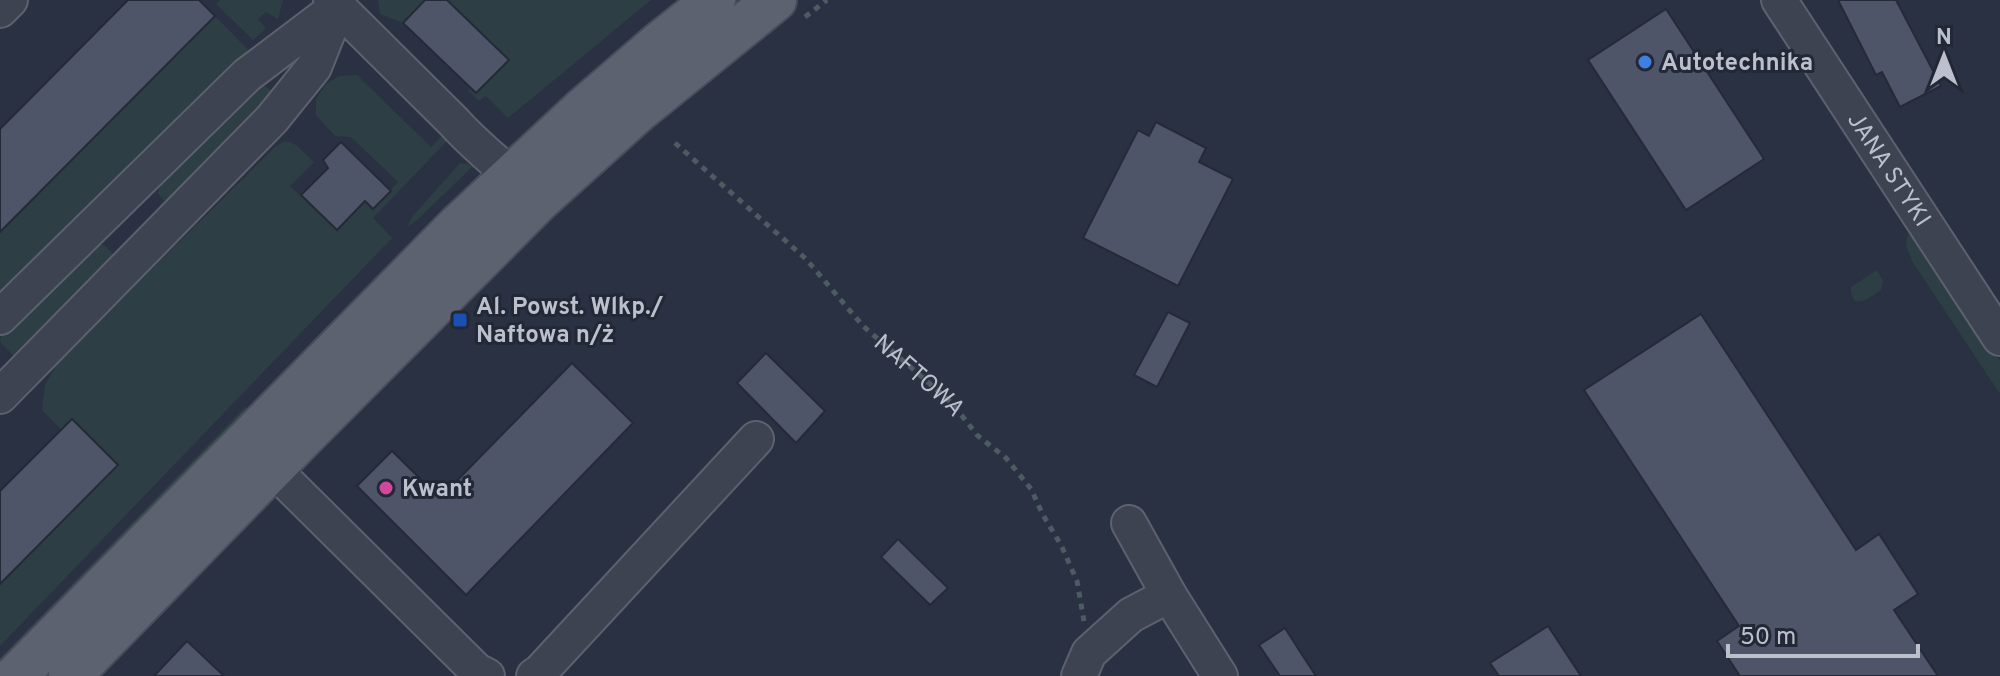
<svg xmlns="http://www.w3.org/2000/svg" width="2000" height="676" font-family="Overpass,sans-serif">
	<rect width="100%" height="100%" fill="#2a3142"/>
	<g fill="#2d3f44">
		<path d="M220,0H283L278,19L266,12L258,19L266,28L253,40L216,4Z"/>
		<path d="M378,0H425L403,23L380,14Z"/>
		<path d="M440,0H651L508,118L486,96L479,101L468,90L499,59Z"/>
		<path d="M215,16L252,54L0,304V232Z"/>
		<path d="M357,75L431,147L444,134L449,139L373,218L392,238L0,646V578L104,472L42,410L45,385L59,361L276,146L286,141L296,145L314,162L290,186L336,230L365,201L373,209L398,182L351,137L335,136L316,115V100L325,85L339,76Z"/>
		<path d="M255,85L266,87L271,90L273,101L176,200L164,201L158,193L161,181Z"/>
		<path d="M460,163L468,164L472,167L417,220L407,227L412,217Z"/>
		<path d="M1912,234L1918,238L2000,361V394L1912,261L1906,245L1907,236Z"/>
		<path d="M98,243L105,246L115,256L18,360L0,342L3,328Z"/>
		<path d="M1877,270L1883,281L1881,290C1869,298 1851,313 1851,287Z"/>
		<path d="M245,407L252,415L0,675V658Z"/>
	</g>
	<g fill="#4f5568" stroke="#252a39" stroke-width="2">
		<path d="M128,0H199L215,16L0,232V129Z"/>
		<path d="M425,0H447L509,60L476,93L403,23Z"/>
		<path d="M1838,0H1896L1941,86L1900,107L1882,72L1876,75Z"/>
		<path d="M1666,9L1764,159L1686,210L1588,60Z"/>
		<path d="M1156,122L1206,148L1199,162L1233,179L1178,286L1083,238L1138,130L1149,136Z"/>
		<path d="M341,142L391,191L373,209L365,201L337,230L301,195L328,168L323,160Z"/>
		<path d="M1168,312L1190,323L1157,387L1134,375Z"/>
		<path d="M1701,314L1856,550L1879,534L1918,594L1894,610L1938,676H1740L1717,641L1739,626L1584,390Z"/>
		<path d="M766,353L825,411L796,443L737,383Z"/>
		<path d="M572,363L633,423L466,595L357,486L392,451L440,498Z"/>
		<path d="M72,419L118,465L0,584V491Z"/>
		<path d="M898,539L948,588L930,605L881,557Z"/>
		<path d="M1548,626L1581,676H1499L1490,663Z"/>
		<path d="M1285,628L1299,650L1316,676H1280L1259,645Z"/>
		<path d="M187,641L224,676H154Z"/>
	</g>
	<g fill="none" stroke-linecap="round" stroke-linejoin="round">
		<g stroke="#5d616f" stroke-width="38">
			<g id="minor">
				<path d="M331,0L454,122C477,148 505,168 529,193"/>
				<path id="s2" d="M1779,0L2000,338"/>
				<path d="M0,10L10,0"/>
				<path d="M0,317L247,75L337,7"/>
				<path d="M0,396L272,119L314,67L338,7"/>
				<path d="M255,451L477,671L487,676"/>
				<path d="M1129,523L1169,595L1220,676"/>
				<path d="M534,676L540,672L756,439"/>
				<path d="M1079,676L1089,653L1131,615L1169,595"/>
			</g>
		</g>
		<g stroke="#484c5b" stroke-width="46">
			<g id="major">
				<path d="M16,676L458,226L581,111L660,43L714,0"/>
				<path d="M70,676L298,442L538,201L638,111L775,0"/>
			</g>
		</g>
		<g stroke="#4d5c62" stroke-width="5" stroke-dasharray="6 6" stroke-linecap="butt">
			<path d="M805,17L827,0"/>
			<path id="s1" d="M675,143L806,259L863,326L952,403L977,435L1006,458L1031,489L1043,515L1061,545L1077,581L1084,621"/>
		</g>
		<use href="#minor" stroke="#3e4352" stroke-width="34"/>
		<use href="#major" stroke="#5d6271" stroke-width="42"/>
	</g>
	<circle fill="#3f7fe0" stroke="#232837" stroke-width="3" cx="1645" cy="62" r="8"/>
	<rect fill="#1a4fb4" stroke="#232837" stroke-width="3" x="452" y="312" width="16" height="16" rx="4"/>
	<circle fill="#d1479c" stroke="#232837" stroke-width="3" cx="386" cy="488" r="8"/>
	<g text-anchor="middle" stroke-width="6" stroke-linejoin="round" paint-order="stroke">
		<g font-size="24" font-weight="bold" fill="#bcbfcc" stroke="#232837" text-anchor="start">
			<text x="1661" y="70">Autotechnika</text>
			<text x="476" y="314">Al. Powst. Wlkp./<tspan x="476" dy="28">Naftowa n/ż</tspan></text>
			<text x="402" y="496">Kwant</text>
		</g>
		<g font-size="24" fill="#bcbfcc" stroke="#232837">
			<text dy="8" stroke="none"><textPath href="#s2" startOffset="202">JANA STYKI</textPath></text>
			<text dy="8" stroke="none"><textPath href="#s1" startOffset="338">NAFTOWA</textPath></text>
		</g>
	</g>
	<g transform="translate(1944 56)" stroke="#232837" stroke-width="6" paint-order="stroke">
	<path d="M0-6L14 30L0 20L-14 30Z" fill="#bcbfcc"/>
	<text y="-12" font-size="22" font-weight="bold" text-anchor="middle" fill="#bcbfcc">N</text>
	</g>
	<path d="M1728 644v12h190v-12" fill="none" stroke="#bcbfcc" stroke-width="4"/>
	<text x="1740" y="644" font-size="24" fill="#bcbfcc" stroke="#232837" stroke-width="6" paint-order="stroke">50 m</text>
</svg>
